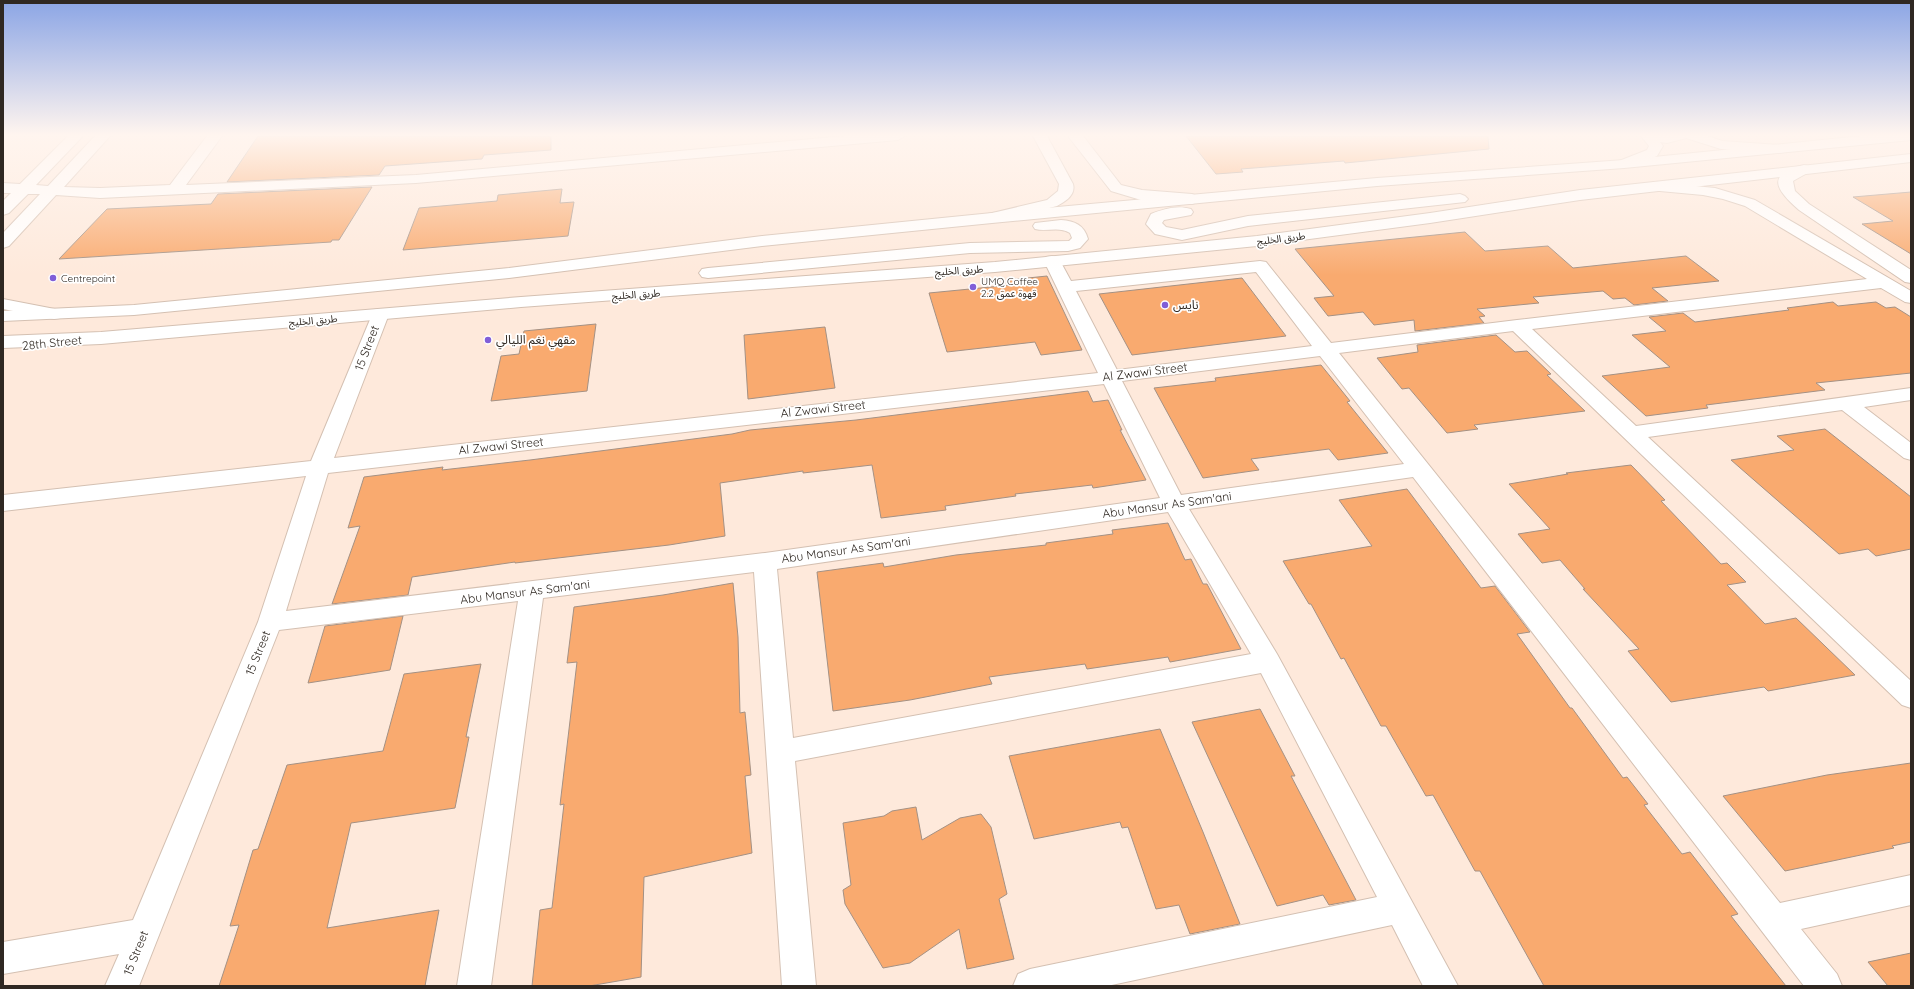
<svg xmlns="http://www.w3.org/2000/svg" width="1914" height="989" font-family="Quicksand,'Noto Sans Arabic',sans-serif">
	<rect width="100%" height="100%" fill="#fee9db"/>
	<g fill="#f9aa6f" stroke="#a49184">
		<path d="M258,136H551V150L484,155L482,159L385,166L379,175L227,182Z"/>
		<path d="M1186,136H1488L1489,149L1345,163L1344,161L1241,169L1243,172L1216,174Z"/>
		<path d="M372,187L339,240H332L331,242L59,259L107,209L211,204L218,194Z"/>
		<path d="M562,189L560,203L574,202L568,236L403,250L419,208L497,201L498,195Z"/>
		<path d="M1911,192V254L1862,224L1893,221L1853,197Z"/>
		<path d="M1465,232L1485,251L1548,246L1573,268L1686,256L1719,281L1652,288L1668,301L1634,305L1625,298L1613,299L1603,291L1533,297L1539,303L1477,309L1485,316L1479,317L1484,323L1415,331L1414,320L1374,325L1363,312L1328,316L1314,298L1334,296L1295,249Z"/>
		<path d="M1047,276L1082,350L1041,355L1035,342L947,352L929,293L1011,285L1009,280Z"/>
		<path d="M1242,278L1286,336L1132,355L1099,294Z"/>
		<path d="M1833,302L1838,306L1876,302L1886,308L1895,307L1911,317V373L1816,383L1825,390L1706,405L1708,408L1646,416L1602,376L1670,367L1632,335L1666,331L1649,317L1683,313L1695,322L1789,310L1787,308Z"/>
		<path d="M596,324L587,391L491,401L501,356L519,354L524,331Z"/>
		<path d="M825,327L835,388L748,399L744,335Z"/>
		<path d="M1496,335L1515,352L1527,351L1551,374L1547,375L1585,411L1474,425L1478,429L1447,433L1409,388L1402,389L1377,358L1418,352L1417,345Z"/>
		<path d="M1321,365L1350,401L1347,402L1388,453L1338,460L1329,449L1251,459L1259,470L1203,478L1154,388L1216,381L1215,378Z"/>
		<path d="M1088,391L1093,402L1108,400L1122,430H1120L1146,480L1093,488L1092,485L1015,494L1016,496L945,506L946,510L881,518L872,465L803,473V471L720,483L725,536L669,545L515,563V562L412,577L408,595L332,604L360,526L348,528L364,477L443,467L442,470L530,460L732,434L750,430L856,420Z"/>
		<path d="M1825,429L1911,497V549L1876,556L1868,549L1839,554L1731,460L1794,450L1777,436Z"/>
		<path d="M1631,465L1665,500L1661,501L1721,564L1727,563L1746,582L1727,585L1765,624L1796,618L1855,675L1768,691L1764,687L1671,702L1628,651L1639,649L1583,589H1585L1560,560L1542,563L1518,534L1550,529L1509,484L1568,474L1566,473Z"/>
		<path d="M1407,489L1481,588L1495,586L1530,632L1517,634L1570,708H1572L1623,778L1627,777L1648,804L1644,805L1682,854L1690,852L1738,914L1731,916L1786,986H1544L1480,871H1475L1433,795L1426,796L1386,726H1381L1344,658L1341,659L1311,604H1309L1283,561L1372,546L1339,500Z"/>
		<path d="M1168,523L1185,560L1191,559L1203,584H1207L1241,649L1170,662L1168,657L1087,669L1085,664L989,677L992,684L910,700L833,711L817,572L883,563L884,567L956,555L1046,545V543L1113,534L1112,530Z"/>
		<path d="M733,583L738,637L740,713L745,712L751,775L745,776L752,853L644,877L641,977L589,986H532L540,910L552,908L564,804L560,805L577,662L567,663L574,607L663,595Z"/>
		<path d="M403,616L390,670L308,683L325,626Z"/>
		<path d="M481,664L466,737H469L455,808L351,823L327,928L439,910L425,986H219L239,925L230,926L253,850L258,849L287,765L383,751L404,674Z"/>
		<path d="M1260,709L1295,776H1291L1356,900L1329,905L1323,895L1277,906L1192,722Z"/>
		<path d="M1160,729L1203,832L1240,924L1190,934L1179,905L1156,909L1128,827L1122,828L1120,822L1034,839L1009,756Z"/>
		<path d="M1911,763V842L1892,846L1894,848L1785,871L1723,796L1827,775Z"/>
		<path d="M916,807L922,840L960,818L981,814L991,827L1007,894L999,899L1014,959L967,969L959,929L910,963L883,968L845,904L843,890L851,885L843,823L884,816L892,811Z"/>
		<path d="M1911,953V986H1888L1868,962Z"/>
	</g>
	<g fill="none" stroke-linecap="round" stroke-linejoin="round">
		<g stroke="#d4c0b2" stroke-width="2">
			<g id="minor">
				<path d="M68,136H83L36,185L48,186L95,136H110L64,187L100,188L170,185L207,136H222L186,185L416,175L845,136H905L898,140L416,183L100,198L56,195L9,246L3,248V233L40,194H28L9,213L3,215V201L11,193H3V183L20,184Z"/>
				<path d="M1033,136H1047L1073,184C1076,195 1066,201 1057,206L994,222L988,220L986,217L988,214L1047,200L1058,191L1059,184Z"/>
				<path d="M1068,136H1083L1121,185L1142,190L1192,194L1197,196L1200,199L1197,202L1192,204L1141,200L1111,191Z"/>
				<path d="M1641,136H1708L1722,141L1779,145L1784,146L1786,149L1784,152L1779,153L1721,149L1686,138L1667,143L1660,142L1663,146L1657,156L1629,167H1619L1617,164L1619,161L1647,150L1649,146Z"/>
				<path d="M1804,165L1809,166L1811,169L1809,172L1793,181L1795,191L1809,204L1911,270V283L1905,282L1799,210C1776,190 1765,174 1804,165Z"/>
				<path d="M1654,182L1715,188L1755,200L1911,291V303L1905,302L1881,288L1532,329L1636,426L1911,388V400L1864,407L1911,443V460L1904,458L1842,410L1648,437L1911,681V708L1902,705L1513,331L1339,353L1780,903L1911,875V905L1801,929L1837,974L1842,986H1804L1413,477L1189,509L1277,654L1458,986H1423L1392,925L1107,986H1013L1018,974L1030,969L1377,897L1261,673L795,761L816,986H782L754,572L543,598L491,986H457L518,601L279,630L139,986H105L119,954L3,974V942L133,920L258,622L306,476L3,511V495L311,461L374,310L380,309L386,310L389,314L334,458L1098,373L1044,261L1046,257L1052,256L1058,257L1071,281L1260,261L1266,262L1331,343L1517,320L1867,279L1745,206L1723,199L1703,195L1649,190L1646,187L1649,184ZM1256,272L1312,346L1117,370L1076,291ZM1320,356L1404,464L1181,495L1122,381ZM1104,384L1160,498L765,553L286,611L328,473ZM1168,512L1251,654L793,738L777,569Z"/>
				<path d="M3,299L60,310L63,314L60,318L54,319L3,309Z"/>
			</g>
		</g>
		<g stroke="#d4c0b2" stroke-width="2">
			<g id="major">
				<path d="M1862,136H1911V140L1624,168L1377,186L992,223L762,246L509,278L134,315L3,321V311L134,305L509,268L762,236L992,213L1377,178L1624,160Z"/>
				<path d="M1911,154V162L1580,200L1430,223L1257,246L995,272L521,307L101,344L3,348V336L101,332L521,297L995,262L1257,236L1430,213L1580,190Z"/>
				<path d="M1460,194L1465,196L1468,199L1465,202L1248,226L1182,240L1155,234L1146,224L1151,214C1164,209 1177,205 1191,209L1193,212L1191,215L1164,220L1162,223L1166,227L1182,230L1248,216Z"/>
				<path d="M1061,220C1075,221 1084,225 1088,239L1080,248L1068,251L970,253L708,278L702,277L699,273L702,269L708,268L970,243L1069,241L1072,238L1070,233C1059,226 1047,232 1035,229L1033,226L1035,223Z"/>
			</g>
		</g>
		<use href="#minor" fill="#fff" fill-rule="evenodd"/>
		<use href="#major" fill="#fff" fill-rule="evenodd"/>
	</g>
	<linearGradient id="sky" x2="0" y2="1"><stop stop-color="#8ba5e5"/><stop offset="0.49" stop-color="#fff5ef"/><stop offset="1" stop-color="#fff5ef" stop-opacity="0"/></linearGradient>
	<rect width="1914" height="275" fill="url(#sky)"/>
	<g fill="#805ed8" stroke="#fff" stroke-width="1.5">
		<circle cx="53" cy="278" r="4"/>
		<circle cx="973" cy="287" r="4"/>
		<circle cx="1165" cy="305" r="4"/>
		<circle cx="488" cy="340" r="4"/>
	</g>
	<g text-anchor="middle" stroke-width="3.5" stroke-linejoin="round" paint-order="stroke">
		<g font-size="10" fill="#2f2822" stroke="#fff">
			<text transform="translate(1281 238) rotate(-7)" y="4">طريق الخليج</text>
			<text transform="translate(959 270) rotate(-4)" y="4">طريق الخليج</text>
			<text transform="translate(636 294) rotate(-4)" y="4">طريق الخليج</text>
			<text transform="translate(313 320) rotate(-5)" y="4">طريق الخليج</text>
		</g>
		<g font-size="10" fill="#2f2822" stroke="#fff" text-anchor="start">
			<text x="61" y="282">Centrepoint</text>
			<text x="981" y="285">UMQ Coffee<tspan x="981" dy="12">2.2 قهوة عمق</tspan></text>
		</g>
		<g font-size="12" fill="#2f2822" stroke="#fff" text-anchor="start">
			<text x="1173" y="309">نايس</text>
			<text x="496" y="344">مقهي نغم الليالي</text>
		</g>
		<g font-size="12" fill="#2f2822" stroke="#fff">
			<text transform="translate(52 343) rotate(-6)" y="4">28th Street</text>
			<text transform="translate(367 348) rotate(-69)" y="4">15 Street</text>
			<text transform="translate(1145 372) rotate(-7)" y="4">Al Zwawi Street</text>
			<text transform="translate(823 409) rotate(-6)" y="4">Al Zwawi Street</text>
			<text transform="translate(501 446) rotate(-6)" y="4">Al Zwawi Street</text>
			<text transform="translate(1167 505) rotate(-8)" y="4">Abu Mansur As Sam'ani</text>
			<text transform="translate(846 550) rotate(-8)" y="4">Abu Mansur As Sam'ani</text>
			<text transform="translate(525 592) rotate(-7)" y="4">Abu Mansur As Sam'ani</text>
			<text transform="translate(258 653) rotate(-68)" y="4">15 Street</text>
			<text transform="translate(136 953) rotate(-68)" y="4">15 Street</text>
		</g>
	</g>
	<rect width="1914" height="989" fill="none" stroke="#2f2822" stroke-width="8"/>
</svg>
